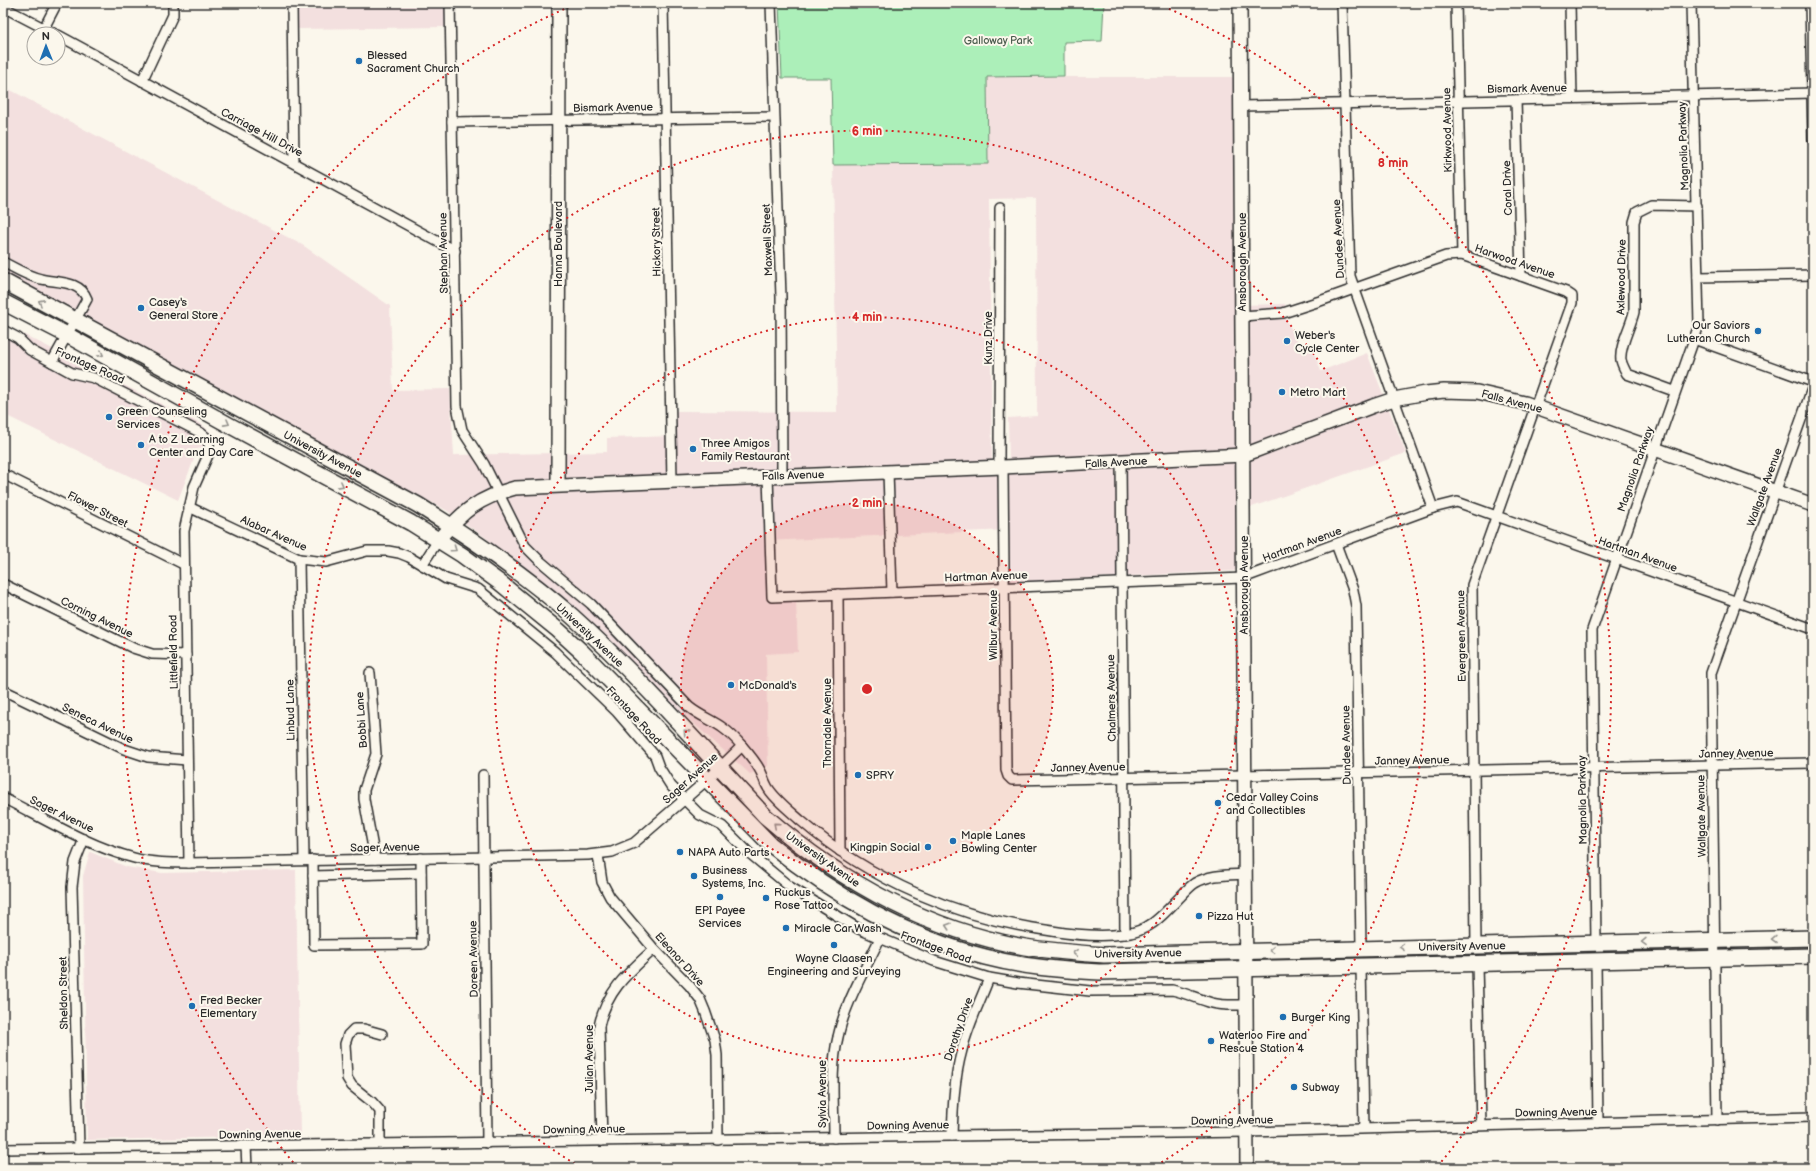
<svg xmlns="http://www.w3.org/2000/svg" width="1816" height="1171" font-family="'Balsamiq Sans',sans-serif">
	<rect width="100%" height="100%" fill="#fbf7ec"/>
	<filter id="ink" filterUnits="userSpaceOnUse"><feTurbulence type="fractalNoise" baseFrequency=".025" numOctaves="2"/><feDisplacementMap in="SourceGraphic" scale="8" xChannelSelector="R" yChannelSelector="G"/><feConvolveMatrix kernelMatrix="1 2 1 2 8 2 1 2 1" color-interpolation-filters="sRGB"/></filter>
	<g filter="url(#ink)">
		<g fill="#f3e0df" fill-rule="evenodd">
			<path d="M298,3H445L446,27L298,29Z"/>
			<path d="M987,77H1234L1237,305L1285,304V317L1299,344L1310,343L1321,371L1367,353L1406,453L1249,508L1250,570L1009,582L1007,530L765,541L767,602L796,601L798,652L766,654L768,766L750,774L486,538L446,510L3,276V86L304,246L390,306L393,390L450,389L454,455L607,452V438L676,436V411L837,412L833,165L988,164ZM1036,198L1037,416L1008,418L1009,460L992,461L989,199Z"/>
			<path d="M3,324L201,424L219,441L198,449L178,500L3,414Z"/>
			<path d="M90,852L127,867L162,873L296,870L300,1136L87,1140L83,876Z"/>
		</g>
		<path fill="#acefb9" stroke="#6c8d72" d="M779,3H1104L1102,41L1064,42V76L987,77L988,164L833,165L831,78H782Z"/>
		<g fill="none" stroke-linecap="round" stroke-linejoin="round">
			<g stroke="#2b2b2b" stroke-width="12">
				<g id="street">
					<path d="M292,3L294,163"/>
					<path d="M450,3L457,406L462,430L484,464L525,546L539,560L591,604L689,707C700,716 712,720 723,728C730,733 736,739 742,746C749,754 756,762 761,772C763,776 764,780 766,784C771,796 790,811 800,820C871,881 959,919 1052,931C1076,935 1101,937 1124,934C1149,932 1164,914 1180,897C1185,892 1189,887 1195,883C1210,874 1229,875 1246,874"/>
					<path d="M663,3L672,481"/>
					<path d="M771,3L781,297L782,476"/>
					<path d="M1342,3L1350,276L1433,508"/>
					<path d="M1456,3L1462,255"/>
					<path d="M1570,3L1572,98"/>
					<path d="M1810,3L1813,140"/>
					<path d="M3,7L55,34"/>
					<path d="M44,28L57,3"/>
					<path d="M58,35L455,251"/>
					<path d="M142,81L173,15V3"/>
					<path d="M1516,100L1521,276"/>
					<path d="M1241,106L1813,93"/>
					<path d="M452,122L774,117"/>
					<path d="M3,262C15,268 27,276 41,279C57,283 80,280 87,299L52,362"/>
					<path d="M1698,277L1813,275"/>
					<path d="M1242,316L1283,313L1320,301L1446,256L1462,255L1566,292L1572,296V303L1472,585L1476,946"/>
					<path d="M3,330L18,338L30,350L72,373L94,378L201,433L207,438L209,444V453L194,487L184,531L189,863"/>
					<path d="M1694,339L1813,382"/>
					<path d="M1674,391L1627,374C1625,370 1622,365 1621,360C1619,347 1631,326 1634,312V222L1637,212L1651,205L1697,206"/>
					<path d="M1121,462L1125,934"/>
					<path d="M999,467L1000,208"/>
					<path d="M1003,467L1006,770L1008,776L1012,780L1813,763"/>
					<path d="M888,472L892,592"/>
					<path d="M3,474L183,564"/>
					<path d="M768,476L772,597L1243,578L1433,508L1457,502L1813,629"/>
					<path d="M189,507L299,559L326,562L367,551H388L399,553L409,557L446,579L478,589L555,652L617,712L655,756L659,767L671,786L700,815L722,826L748,852L790,887L859,929L934,961L989,978L1018,983L1090,991L1172,990C1186,993 1198,999 1212,1003C1223,1006 1235,1005 1246,1005"/>
					<path d="M1336,544L1353,590L1356,606L1361,948"/>
					<path d="M299,559L304,860"/>
					<path d="M422,565L439,539"/>
					<path d="M3,584L133,648L152,654L186,655"/>
					<path d="M838,594L840,851"/>
					<path d="M370,673L376,754L364,790V799L375,859"/>
					<path d="M3,690L124,749L148,757L187,760"/>
					<path d="M483,775L487,1143"/>
					<path d="M3,798C45,819 88,846 134,858C152,863 171,863 189,863L588,855L612,852L634,843L708,779L742,746"/>
					<path d="M598,855L602,882L610,897L654,949L689,985L700,999L705,1011L715,1040L717,1055L718,1140"/>
					<path d="M313,860L314,945L422,944L421,858"/>
					<path d="M313,876L421,873"/>
					<path d="M1596,943L1592,630L1699,325L1691,3"/>
					<path d="M1596,961L1598,1123"/>
					<path d="M1477,965L1481,1125"/>
					<path d="M1361,966L1364,1128"/>
					<path d="M1717,1120L1711,673L1813,386"/>
					<path d="M952,1136C953,1107 954,1079 962,1050C968,1025 980,1002 989,978"/>
					<path d="M834,1138C834,1104 830,1070 838,1037C845,1003 865,970 880,938"/>
					<path d="M602,1141L599,1026C607,990 628,973 654,949"/>
					<path d="M380,1144V1111L372,1102L352,1086L347,1078L345,1044L348,1035L354,1029H364L382,1034"/>
					<path d="M246,1146L247,1168"/>
					<path d="M79,1148L72,887L75,862L84,839"/>
					<path d="M3,1149L1247,1132L1813,1117"/>
				</g>
			</g>
			<g stroke="#2b2b2b" stroke-width="16">
				<g id="secondary">
					<path d="M1240,3L1247,1168"/>
					<path d="M558,485L559,3"/>
					<path d="M439,539C463,511 478,498 515,488L1003,467L1244,455L1373,406L1394,399L1426,393L1444,391L1477,392L1525,403L1813,505"/>
				</g>
			</g>
			<g stroke="#2b2b2b" stroke-width="18">
				<g id="primary">
					<path d="M3,281L418,505C471,538 524,574 572,616C641,678 702,749 765,816C840,881 927,930 1025,947C1051,951 1078,953 1104,955L1813,938"/>
					<path d="M3,302L67,335L229,425L411,523L462,555L499,582L558,630L582,652L770,844C836,897 904,936 985,957C1023,967 1061,970 1099,972L1813,956"/>
				</g>
			</g>
			<use href="#street" stroke="#fbf7ec" stroke-width="9"/>
			<use href="#secondary" stroke="#fbf7ec" stroke-width="13"/>
			<use href="#primary" stroke="#fbf7ec" stroke-width="15"/>
		</g>
		<defs><path id="oneway-chevron" d="M-2-3.5L2.5 0L-2 3.5" fill="none" stroke-width="1.6" stroke-linecap="round" stroke-linejoin="round"/></defs>
		<g stroke="#93918c">
			<use href="#oneway-chevron" transform="translate(41 302) rotate(-152)"/>
			<use href="#oneway-chevron" transform="translate(101 354) rotate(29)"/>
			<use href="#oneway-chevron" transform="translate(227 423) rotate(29)"/>
			<use href="#oneway-chevron" transform="translate(341 485) rotate(28)"/>
			<use href="#oneway-chevron" transform="translate(454 549) rotate(35)"/>
			<use href="#oneway-chevron" transform="translate(686 732) rotate(-133)"/>
			<use href="#oneway-chevron" transform="translate(776 825) rotate(-139)"/>
			<use href="#oneway-chevron" transform="translate(948 926) rotate(-162)"/>
			<use href="#oneway-chevron" transform="translate(1774 939) rotate(179)"/>
			<use href="#oneway-chevron" transform="translate(1644 942) rotate(179)"/>
			<use href="#oneway-chevron" transform="translate(1402 947) rotate(179)"/>
			<use href="#oneway-chevron" transform="translate(1272 950) rotate(179)"/>
			<use href="#oneway-chevron" transform="translate(1075 953) rotate(-176)"/>
		</g>
	</g>
	<circle cx="867" cy="689" r="186" fill="#d62828" fill-opacity=".12"/>
	<g fill="none" stroke="#d62828" stroke-width="2" stroke-dasharray="2 4">
		<circle cx="867" cy="689" r="186"/>
		<circle cx="867" cy="689" r="372"/>
		<path d="M580 1167A558 558 0 1 1 1154 1167"/>
		<path d="M297 1167A744 744 0 0 1 576 4M1158 4A744 744 0 0 1 1437 1167"/>
	</g>
	<g fill="#1f6fb2" stroke="#fbf7ec" stroke-width="1.5">
		<circle cx="359" cy="61" r="4"/>
		<circle cx="141" cy="308" r="4"/>
		<circle cx="1758" cy="331" r="4"/>
		<circle cx="1287" cy="341" r="4"/>
		<circle cx="1282" cy="392" r="4"/>
		<circle cx="109" cy="417" r="4"/>
		<circle cx="141" cy="445" r="4"/>
		<circle cx="693" cy="449" r="4"/>
		<circle cx="731" cy="685" r="4"/>
		<circle cx="858" cy="775" r="4"/>
		<circle cx="1218" cy="803" r="4"/>
		<circle cx="953" cy="841" r="4"/>
		<circle cx="928" cy="847" r="4"/>
		<circle cx="680" cy="852" r="4"/>
		<circle cx="694" cy="876" r="4"/>
		<circle cx="720" cy="897" r="4"/>
		<circle cx="766" cy="898" r="4"/>
		<circle cx="1199" cy="916" r="4"/>
		<circle cx="786" cy="928" r="4"/>
		<circle cx="834" cy="945" r="4"/>
		<circle cx="192" cy="1006" r="4"/>
		<circle cx="1283" cy="1017" r="4"/>
		<circle cx="1211" cy="1041" r="4"/>
		<circle cx="1294" cy="1087" r="4"/>
	</g>
	<g text-anchor="middle" stroke-width="4" stroke-linejoin="round" paint-order="stroke">
		<g font-size="11" fill="#4b5c4e" stroke="#fbf7ec">
			<text x="998" y="44">Galloway Park</text>
		</g>
		<g font-size="11" fill="#2b2b2b" stroke="#fbf7ec" text-anchor="start">
			<text x="367" y="59">Blessed<tspan x="367" dy="13">Sacrament Church</tspan></text>
			<text x="149" y="306">Casey's<tspan x="149" dy="13">General Store</tspan></text>
			<text x="1750" y="329" text-anchor="end">Our Saviors<tspan x="1750" dy="13">Lutheran Church</tspan></text>
			<text x="1295" y="339">Weber's<tspan x="1295" dy="13">Cycle Center</tspan></text>
			<text x="1290" y="396">Metro Mart</text>
			<text x="117" y="415">Green Counseling<tspan x="117" dy="13">Services</tspan></text>
			<text x="149" y="443">A to Z Learning<tspan x="149" dy="13">Center and Day Care</tspan></text>
			<text x="701" y="447">Three Amigos<tspan x="701" dy="13">Family Restaurant</tspan></text>
			<text x="739" y="689">McDonald's</text>
			<text x="866" y="779">SPRY</text>
			<text x="1226" y="801">Cedar Valley Coins<tspan x="1226" dy="13">and Collectibles</tspan></text>
			<text x="961" y="839">Maple Lanes<tspan x="961" dy="13">Bowling Center</tspan></text>
			<text x="920" y="851" text-anchor="end">Kingpin Social</text>
			<text x="688" y="856">NAPA Auto Parts</text>
			<text x="702" y="874">Business<tspan x="702" dy="13">Systems, Inc.</tspan></text>
			<text x="774" y="896">Ruckus<tspan x="774" dy="13">Rose Tattoo</tspan></text>
			<text x="720" y="914" text-anchor="middle">EPI Payee<tspan x="720" dy="13">Services</tspan></text>
			<text x="1207" y="920">Pizza Hut</text>
			<text x="794" y="932">Miracle Car Wash</text>
			<text x="834" y="962" text-anchor="middle">Wayne Claasen<tspan x="834" dy="13">Engineering and Surveying</tspan></text>
			<text x="200" y="1004">Fred Becker<tspan x="200" dy="13">Elementary</tspan></text>
			<text x="1291" y="1021">Burger King</text>
			<text x="1219" y="1039">Waterloo Fire and<tspan x="1219" dy="13">Rescue Station 4</tspan></text>
			<text x="1302" y="1091">Subway</text>
		</g>
		<g font-size="11" fill="#2b2b2b" stroke="#fbf7ec">
			<text transform="translate(1527 88) rotate(-1)" y="4">Bismark Avenue</text>
			<text transform="translate(613 107) rotate(-1)" y="4">Bismark Avenue</text>
			<text transform="translate(1447 130) rotate(-91)" y="4">Kirkwood Avenue</text>
			<text transform="translate(262 132) rotate(28)" y="4">Carriage Hill Drive</text>
			<text transform="translate(1683 146) rotate(-92)" y="4">Magnolia Parkway</text>
			<text transform="translate(1507 188) rotate(-92)" y="4">Coral Drive</text>
			<text transform="translate(1338 239) rotate(-93)" y="4">Dundee Avenue</text>
			<text transform="translate(767 240) rotate(-92)" y="4">Maxwell Street</text>
			<text transform="translate(656 242) rotate(-91)" y="4">Hickory Street</text>
			<text transform="translate(558 244) rotate(-90)" y="4">Hanna Boulevard</text>
			<text transform="translate(443 253) rotate(-91)" y="4">Stephan Avenue</text>
			<text transform="translate(1515 261) rotate(19)" y="4">Harwood Avenue</text>
			<text transform="translate(1242 262) rotate(-90)" y="4">Ansborough Avenue</text>
			<text transform="translate(1621 277) rotate(-89)" y="4">Axlewood Drive</text>
			<text transform="translate(988 338) rotate(-90)" y="4">Kunz Drive</text>
			<text transform="translate(90 365) rotate(24)" y="4">Frontage Road</text>
			<text transform="translate(1512 401) rotate(15)" y="4">Falls Avenue</text>
			<text transform="translate(323 454) rotate(28)" y="4">University Avenue</text>
			<text transform="translate(1116 462) rotate(-3)" y="4">Falls Avenue</text>
			<text transform="translate(1635 469) rotate(-71)" y="4">Magnolia Parkway</text>
			<text transform="translate(793 475) rotate(-2)" y="4">Falls Avenue</text>
			<text transform="translate(1764 487) rotate(-70)" y="4">Wallgate Avenue</text>
			<text transform="translate(98 509) rotate(27)" y="4">Flower Street</text>
			<text transform="translate(274 533) rotate(24)" y="4">Alabar Avenue</text>
			<text transform="translate(1302 544) rotate(-20)" y="4">Hartman Avenue</text>
			<text transform="translate(1638 554) rotate(20)" y="4">Hartman Avenue</text>
			<text transform="translate(986 576) rotate(-2)" y="4">Hartman Avenue</text>
			<text transform="translate(1244 585) rotate(-90)" y="4">Ansborough Avenue</text>
			<text transform="translate(97 617) rotate(26)" y="4">Corning Avenue</text>
			<text transform="translate(993 625) rotate(-90)" y="4">Wilbur Avenue</text>
			<text transform="translate(590 635) rotate(43)" y="4">University Avenue</text>
			<text transform="translate(1461 636) rotate(-91)" y="4">Evergreen Avenue</text>
			<text transform="translate(173 652) rotate(-91)" y="4">Littlefield Road</text>
			<text transform="translate(1111 698) rotate(-91)" y="4">Chalmers Avenue</text>
			<text transform="translate(290 710) rotate(-91)" y="4">Linbud Lane</text>
			<text transform="translate(634 715) rotate(47)" y="4">Frontage Road</text>
			<text transform="translate(361 720) rotate(-94)" y="4">Bobbi Lane</text>
			<text transform="translate(98 723) rotate(26)" y="4">Seneca Avenue</text>
			<text transform="translate(827 723) rotate(-90)" y="4">Thorndale Avenue</text>
			<text transform="translate(1346 745) rotate(-91)" y="4">Dundee Avenue</text>
			<text transform="translate(1736 753) rotate(-1)" y="4">Janney Avenue</text>
			<text transform="translate(1412 760) rotate(-1)" y="4">Janney Avenue</text>
			<text transform="translate(1088 767) rotate(-1)" y="4">Janney Avenue</text>
			<text transform="translate(690 778) rotate(-42)" y="4">Sager Avenue</text>
			<text transform="translate(1582 800) rotate(-91)" y="4">Magnolia Parkway</text>
			<text transform="translate(62 814) rotate(26)" y="4">Sager Avenue</text>
			<text transform="translate(1701 816) rotate(-91)" y="4">Wallgate Avenue</text>
			<text transform="translate(385 847) rotate(-1)" y="4">Sager Avenue</text>
			<text transform="translate(823 859) rotate(35)" y="4">University Avenue</text>
			<text transform="translate(1462 946) rotate(-1)" y="4">University Avenue</text>
			<text transform="translate(936 947) rotate(20)" y="4">Frontage Road</text>
			<text transform="translate(1138 953) rotate(-1)" y="4">University Avenue</text>
			<text transform="translate(473 959) rotate(-91)" y="4">Doreen Avenue</text>
			<text transform="translate(680 959) rotate(48)" y="4">Eleanor Drive</text>
			<text transform="translate(63 993) rotate(-91)" y="4">Sheldon Street</text>
			<text transform="translate(958 1029) rotate(-71)" y="4">Dorothy Drive</text>
			<text transform="translate(589 1059) rotate(-90)" y="4">Julian Avenue</text>
			<text transform="translate(822 1094) rotate(-90)" y="4">Sylvia Avenue</text>
			<text transform="translate(1556 1112) rotate(-1)" y="4">Downing Avenue</text>
			<text transform="translate(1232 1120) rotate(-1)" y="4">Downing Avenue</text>
			<text transform="translate(908 1125) rotate(-1)" y="4">Downing Avenue</text>
			<text transform="translate(584 1129) rotate(-1)" y="4">Downing Avenue</text>
			<text transform="translate(260 1134) rotate(-1)" y="4">Downing Avenue</text>
		</g>
	</g>
	<circle cx="867" cy="689" r="6" fill="#d62828" stroke="#fbf7ec" stroke-width="2"/>
	<g font-size="12" text-anchor="middle" font-weight="bold" fill="#d62828" stroke="#fbf7ec" stroke-width="4" stroke-linejoin="round" paint-order="stroke">
		<text x="867" y="135">6 min</text>
		<text x="1393" y="167">8 min</text>
		<text x="867" y="321">4 min</text>
		<text x="867" y="507">2 min</text>
	</g>
	<rect width="1816" height="1171" fill="none" stroke="#fbf7ec" stroke-width="16"/>
	<rect x="8" y="8" width="1800" height="1155" fill="none" stroke="#2b2b2b" stroke-width="1.5" filter="url(#ink)"/>
	<g transform="translate(46 46) rotate(359)"><circle r="19" fill="#fbf7ec" stroke="#a8a59f"/>
	<path d="M0-3L7 15L0 10L-7 15Z" fill="#1f6fb2"/>
	<text y="-6" font-size="11" font-weight="bold" text-anchor="middle" fill="#2b2b2b">N</text>
	</g>
</svg>
